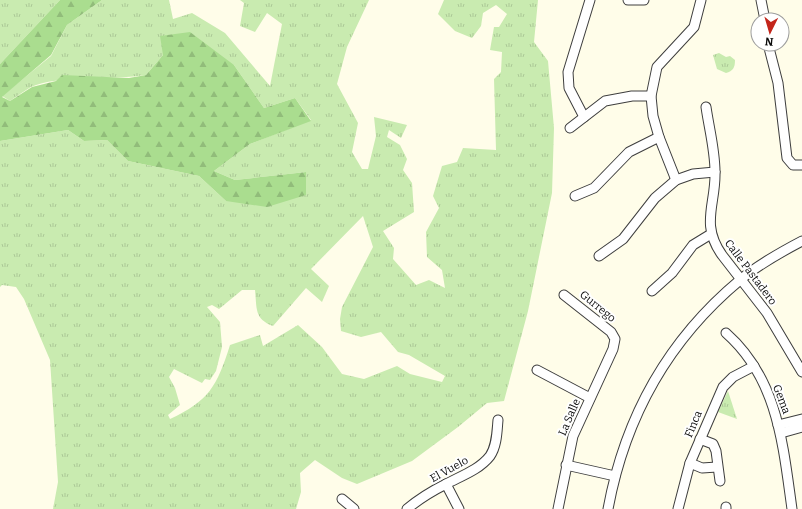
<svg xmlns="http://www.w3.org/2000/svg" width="802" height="509" font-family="Bitter,serif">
	<defs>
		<pattern id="grass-tufts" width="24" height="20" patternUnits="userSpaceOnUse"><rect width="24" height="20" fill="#c9ebb0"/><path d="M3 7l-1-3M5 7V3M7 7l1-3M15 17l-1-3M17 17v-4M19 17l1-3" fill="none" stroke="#abc896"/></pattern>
		<pattern id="forest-firs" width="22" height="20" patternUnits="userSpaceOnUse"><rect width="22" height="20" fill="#aadd8f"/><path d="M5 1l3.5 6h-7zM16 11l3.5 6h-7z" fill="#91bc7a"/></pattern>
	</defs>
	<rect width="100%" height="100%" fill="#fffde9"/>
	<g fill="url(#grass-tufts)" fill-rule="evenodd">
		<path d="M0,0H60L0,64Z"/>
		<path d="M102,0H169L173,19L192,13L225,33L270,86L282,24L267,13L255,32L240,26L244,3L240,0H369L347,47L337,84L358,123L352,152L362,169H368L376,136L374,117L407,125L401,138L389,130L387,137L400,145L407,159L403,170L412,183L414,212L383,231L394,248L393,259L416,285L429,280L445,288L442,270L427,257L426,232L439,208L433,196L442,166L457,162L463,148L496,150L494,79L501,72L502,52L490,50L494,27H499L507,14L496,5L483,13L481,26L472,38L455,31L438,14L444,0H538L534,42L548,61L554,128L552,193L528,311L504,401L487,403L458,427L412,461L357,484L342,478L315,460L300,473L301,492L296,509H53L58,482L50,360L24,299L16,287L2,285L0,287V141L68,130L84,141L107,140L128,161L199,176L226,201L306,195V172L235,180L214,171L250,144L311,120L295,98L264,108L234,65L163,55L146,75C115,80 57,75 31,87C24,91 17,96 10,101L2,96L51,56L67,25ZM363,216L373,247L342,307L340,319L341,331L361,337L381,332L398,352L409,355L445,376L442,382L410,374L397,366L364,379L342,374L322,347L298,325L263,346L260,335L230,345C217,386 209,401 170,419L168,415L180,405L175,388L169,377L174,369L202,383L205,379L210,380L216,371L222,347L220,322L207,307L212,305L219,309L242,290H255C257,308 254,319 273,326L306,288L322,302L329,286L311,269Z"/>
		<path d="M719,53L726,57L730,56L735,60C735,68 733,71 726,73L717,69L713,55Z"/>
		<path d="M728,391L737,419L718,412Z"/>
	</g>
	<path fill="url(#forest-firs)" d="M60,0H102L67,25L51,55L2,97L10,101L32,87L56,81L62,75L129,78L146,75L163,55L160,36L190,32L234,65L264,108L295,98L311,121L250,144L214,171L235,180L306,172V195L267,207L226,201L199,176L128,161L107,140L84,141L68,130L0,141V64Z"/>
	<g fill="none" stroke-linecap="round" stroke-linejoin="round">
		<g stroke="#3e3e3e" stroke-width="11">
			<g id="minor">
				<path d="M628,0H644"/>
				<path d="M761,0L765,20"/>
				<path d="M768,44L778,83L787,158L793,165H802"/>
				<path d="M706,107C709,128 715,150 715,172C716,204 700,224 722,255L767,313L802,372"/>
				<path d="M584,117L569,88L568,72L590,0"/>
				<path d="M570,128L605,101L632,96H651"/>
				<path d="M676,180L659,137L653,116L651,96L657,67L694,27L701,0"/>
				<path d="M575,196L594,188L629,152L659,137"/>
				<path d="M599,256L623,239L655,198L676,180L693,174L715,172"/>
				<path d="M652,291L672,273L693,245L711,234"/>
				<path d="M726,333C778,379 783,445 792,509"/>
				<path d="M537,370L590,398"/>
				<path d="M778,425L802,419"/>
				<path d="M781,433L802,427"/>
				<path d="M700,439L713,444L716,451L720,481"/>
				<path d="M690,463L702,468L717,467"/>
				<path d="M566,465L615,476"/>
				<path d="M446,484L459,509"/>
				<path d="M342,499L354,509"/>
				<path d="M407,509C419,499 432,491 446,484C461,476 479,470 490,456C497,446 497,431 498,420"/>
				<path d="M558,509L573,436L613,349L615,339L611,332L564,295"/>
				<path d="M608,509C625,417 668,340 740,280C759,264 781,252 802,241"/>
				<path d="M678,509L690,463L723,387L733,377L754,366"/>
				<path d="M726,509V507"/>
			</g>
		</g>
		<use href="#minor" stroke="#fff" stroke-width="9"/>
	</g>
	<g text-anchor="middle" stroke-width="4" stroke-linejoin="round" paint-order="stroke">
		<g font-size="11" fill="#0b0b0b" stroke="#fff">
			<text transform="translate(751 272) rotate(53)" y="4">Calle Pastadero</text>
			<text transform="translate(598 306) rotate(39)" y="4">Gurrego</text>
			<text transform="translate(782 399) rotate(69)" y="4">Gema</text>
			<text transform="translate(569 417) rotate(-67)" y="4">La Salle</text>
			<text transform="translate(693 424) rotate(-67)" y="4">Finca</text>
			<text transform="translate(449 469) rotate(-29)" y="4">El Vuelo</text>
		</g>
	</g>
	<g transform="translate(770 32) rotate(185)"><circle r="19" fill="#ffffff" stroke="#9d9d9d"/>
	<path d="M0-3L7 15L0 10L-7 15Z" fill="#c3251b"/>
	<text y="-6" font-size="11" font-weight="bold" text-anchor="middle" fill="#0b0b0b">N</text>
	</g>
</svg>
